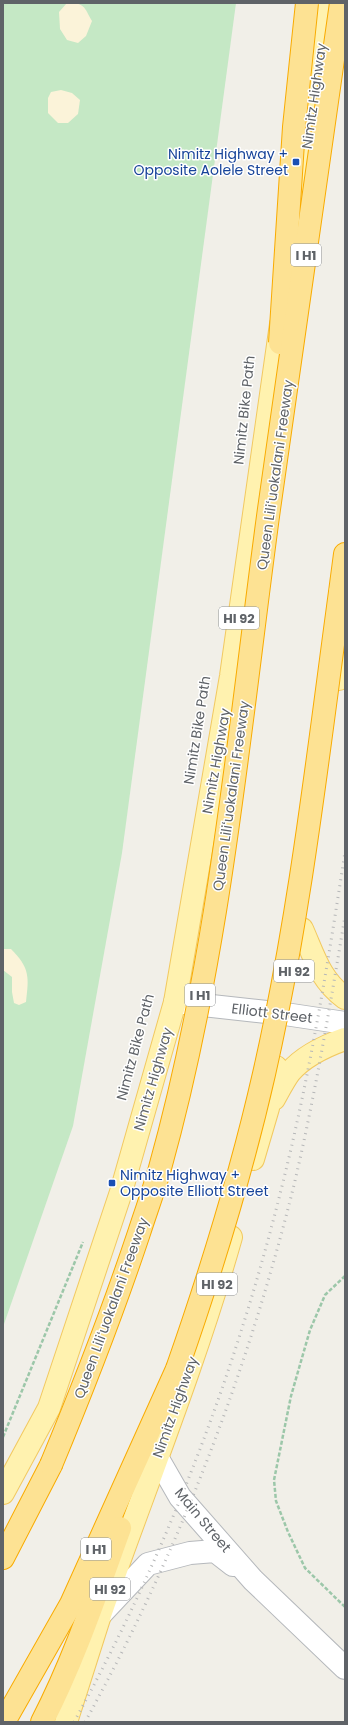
<svg xmlns="http://www.w3.org/2000/svg" width="348" height="1725" font-family="Poppins,sans-serif">
	<rect width="100%" height="100%" fill="#f1efe8"/>
	<path fill="#c5e8c5" d="M3,3H236L122,853L73,1126L3,1327Z"/>
	<g fill="#fbf3d9">
		<path d="M67,3C85,3 84,7 92,21L86,36L78,43L67,40L60,29L59,12Z"/>
		<path d="M61,90L72,93L80,100L78,114L68,123H58L48,113V98L51,92Z"/>
		<path d="M3,949H11C30,968 29,977 26,1002L19,1005L14,1003L12,992V977L3,970Z"/>
	</g>
	<g fill="none" stroke-linecap="round" stroke-linejoin="round">
		<g stroke="#b5b8bc" stroke-width="24">
			<g id="minor">
				<path d="M175,1002L285,1014L345,1023"/>
				<path d="M157,1457L180,1497L253,1580L345,1668"/>
				<path d="M101,1614L148,1564L190,1553L215,1551L233,1565"/>
			</g>
		</g>
		<g stroke="#f2c960" stroke-width="24">
			<g id="major">
				<path d="M297,212L327,3"/>
				<path d="M339,679L345,638"/>
				<path d="M302,929C314,956 320,980 345,998"/>
				<path d="M274,1099C279,1090 284,1080 290,1072C304,1056 325,1046 345,1039"/>
				<path d="M253,1159L268,1108L276,1067"/>
				<path d="M3,1493L49,1408L121,1192L175,1002L231,676L281,324"/>
				<path d="M66,1722C78,1685 89,1649 101,1612C145,1487 195,1364 231,1237"/>
			</g>
		</g>
		<g stroke="#f9ab00" stroke-width="24">
			<g id="highway">
				<path d="M340,592L345,554"/>
				<path d="M3,1558L51,1465"/>
				<path d="M4,1722L71,1604L177,1369"/>
				<path d="M42,1722C74,1660 96,1594 120,1528"/>
			</g>
		</g>
		<g stroke="#9cc7a9" stroke-width="2.5" stroke-dasharray="4 2" stroke-linecap="butt">
			<path d="M345,1276L325,1295L310,1330L291,1396L274,1480L276,1501L288,1532L305,1568L345,1607"/>
			<path d="M3,1437L83,1242"/>
		</g>
		<use href="#minor" stroke="#fff" stroke-width="22"/>
		<use href="#major" stroke="#fff2af" stroke-width="22"/>
		<use href="#highway" stroke="#fde293" stroke-width="22"/>
		<g stroke="#b6b7b8" stroke-width="3" stroke-dasharray="1 5" stroke-linecap="butt">
			<path d="M74,1722C167,1553 237,1370 283,1182C310,1074 328,963 345,852"/>
			<path d="M85,1722C178,1554 248,1371 294,1185C315,1096 330,1006 345,916"/>
		</g>
		<g stroke="#f9ab00" stroke-width="24" stroke-linecap="butt">
			<g id="highway-bridge">
				<path d="M280,343L294,127L307,3"/>
				<path d="M177,1369C211,1272 241,1175 264,1074C300,916 318,754 340,592"/>
				<path d="M51,1465C83,1388 113,1311 139,1233C146,1211 154,1190 160,1168C220,953 239,730 269,509C292,340 318,172 341,3"/>
			</g>
		</g>
		<use href="#highway-bridge" stroke="#fde293" stroke-width="22"/>
	</g>
	<g fill="#1a4fb4" stroke="#fff" stroke-width="1.5">
		<rect x="292" y="158" width="8" height="8" rx="2"/>
		<rect x="108" y="1179" width="8" height="8" rx="2"/>
	</g>
	<g text-anchor="middle" stroke-width="3" stroke-linejoin="round" paint-order="stroke">
		<g fill="#fff" stroke="#8f9295" stroke-width="1">
			<rect x="291" y="244" width="30" height="22" rx="3"/>
			<rect x="219" y="607" width="40" height="22" rx="3"/>
			<rect x="274" y="960" width="40" height="22" rx="3"/>
			<rect x="185" y="984" width="30" height="22" rx="3"/>
			<rect x="197" y="1273" width="40" height="22" rx="3"/>
			<rect x="81" y="1538" width="30" height="22" rx="3"/>
			<rect x="90" y="1578" width="40" height="22" rx="3"/>
		</g>
		<g font-size="13" font-weight="bold" fill="#5f6368">
			<text x="306" y="260">I H1</text>
			<text x="239" y="623">HI 92</text>
			<text x="294" y="976">HI 92</text>
			<text x="200" y="1000">I H1</text>
			<text x="217" y="1289">HI 92</text>
			<text x="96" y="1554">I H1</text>
			<text x="110" y="1594">HI 92</text>
		</g>
		<g font-size="14" fill="#5f6368" stroke="#fff">
			<text transform="translate(314 96) rotate(-82)" y="5">Nimitz Highway</text>
			<text transform="translate(244 410) rotate(-84)" y="5">Nimitz Bike Path</text>
			<text transform="translate(275 475) rotate(-82)" y="5">Queen Liliʻuokalani Freeway</text>
			<text transform="translate(197 730) rotate(-81)" y="5">Nimitz Bike Path</text>
			<text transform="translate(216 761) rotate(-80)" y="5">Nimitz Highway</text>
			<text transform="translate(231 796) rotate(-82)" y="5">Queen Liliʻuokalani Freeway</text>
			<text transform="translate(272 1013) rotate(7)" y="5">Elliott Street</text>
			<text transform="translate(135 1047) rotate(-75)" y="5">Nimitz Bike Path</text>
			<text transform="translate(153 1079) rotate(-74)" y="5">Nimitz Highway</text>
			<text transform="translate(111 1308) rotate(-70)" y="5">Queen Liliʻuokalani Freeway</text>
			<text transform="translate(175 1407) rotate(-70)" y="5">Nimitz Highway</text>
			<text transform="translate(203 1520) rotate(50)" y="5">Main Street</text>
		</g>
		<g font-size="14" fill="#164399" stroke="#fff" text-anchor="end">
			<text x="288" y="159">Nimitz Highway +<tspan x="288" dy="16">Opposite Aolele Street</tspan></text>
			<text x="120" y="1180" text-anchor="start">Nimitz Highway +<tspan x="120" dy="16">Opposite Elliott Street</tspan></text>
		</g>
	</g>
	<rect width="348" height="1725" fill="none" stroke="#5f6368" stroke-width="8"/>
</svg>
